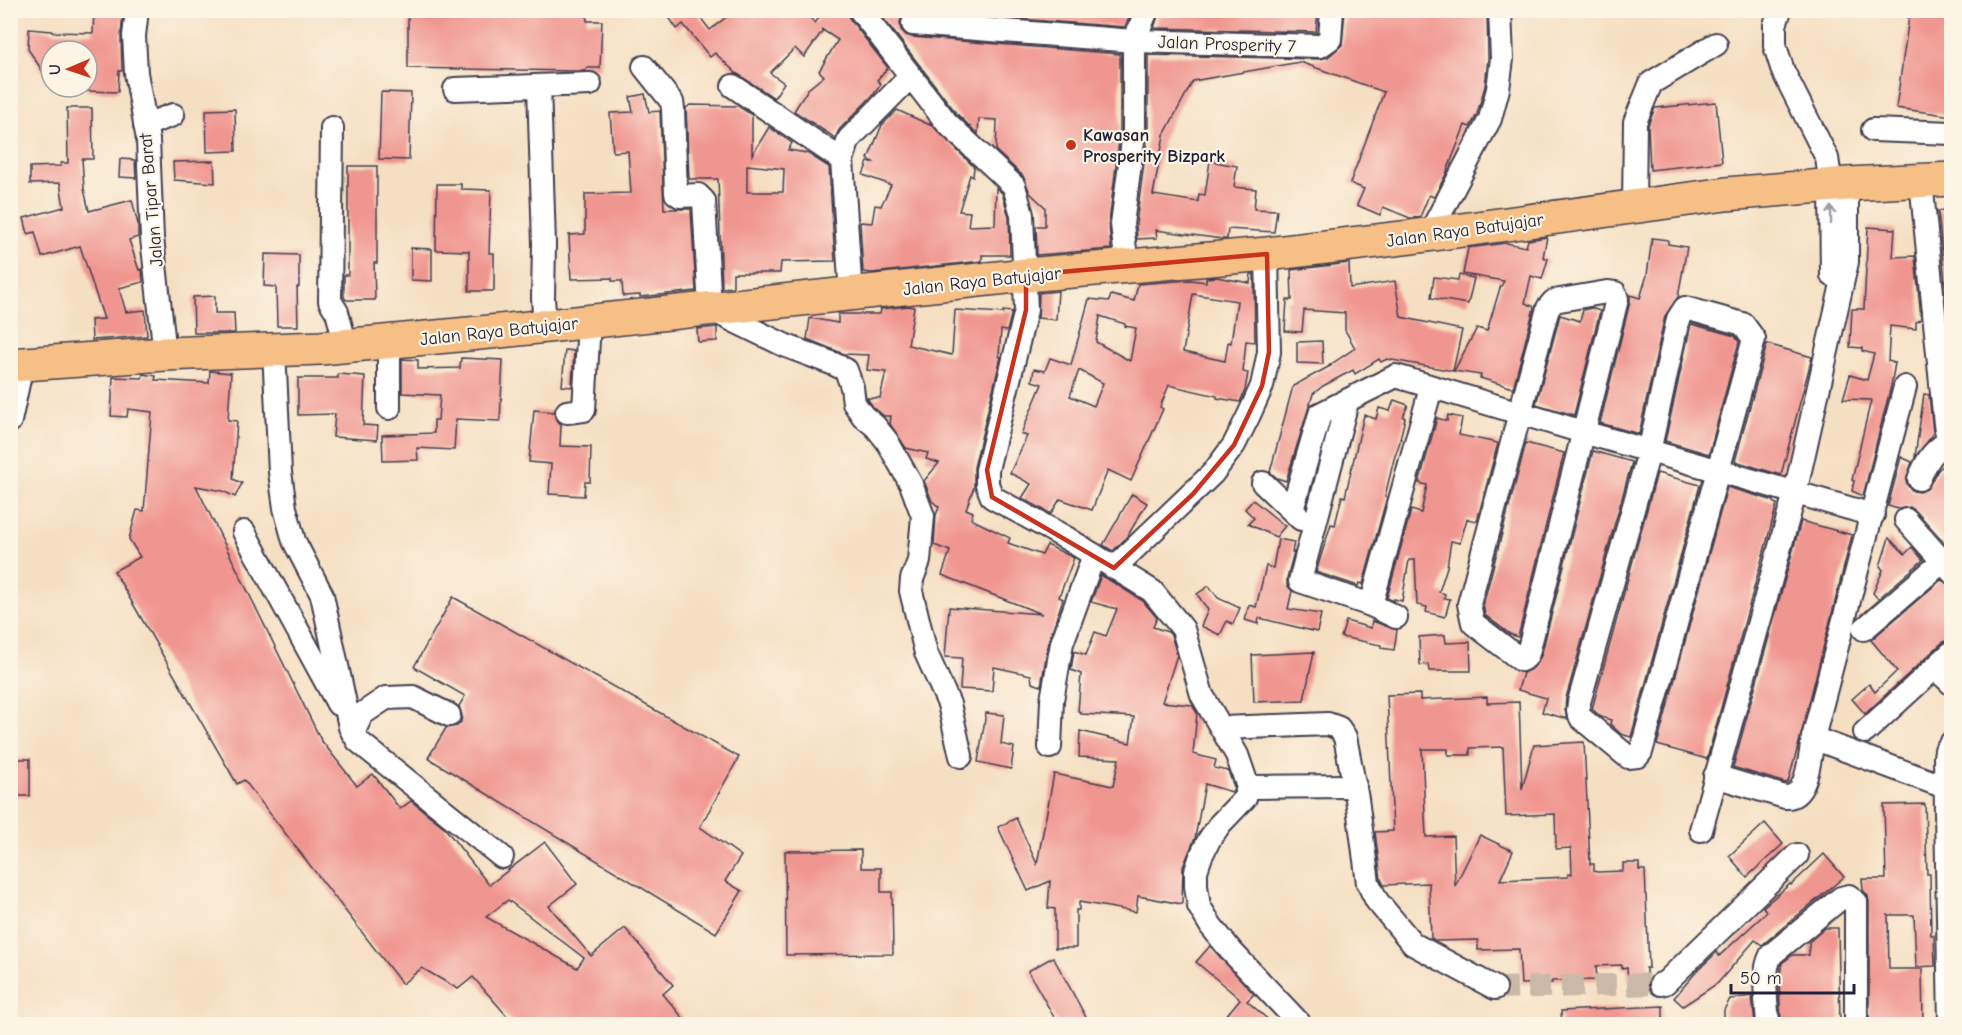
<svg xmlns="http://www.w3.org/2000/svg" width="1962" height="1035" font-family="'Comic Neue',sans-serif">
	<rect width="100%" height="100%" fill="#fcf5e5"/>
	<filter id="ink" filterUnits="userSpaceOnUse"><feTurbulence type="fractalNoise" baseFrequency=".0167" numOctaves="2"/><feDisplacementMap in="SourceGraphic" scale="12" xChannelSelector="R" yChannelSelector="G"/><feConvolveMatrix kernelMatrix="1 2 1 2 8 2 1 2 1" color-interpolation-filters="sRGB"/></filter>
	<filter id="wash" filterUnits="userSpaceOnUse"><feTurbulence type="fractalNoise" baseFrequency=".008" numOctaves="4" result="noise"/><feDisplacementMap in="SourceGraphic" scale="24" xChannelSelector="R" yChannelSelector="G"/><feGaussianBlur stdDeviation="1.35" result="paint"/><feColorMatrix in="noise" values="0 0 0 0 0 0 0 0 0 0 0 0 0 0 0 0 0 1.4 0 .05"/><feComposite in="paint" operator="in"/></filter>
	<g filter="url(#wash)">
		<rect width="100%" height="100%" fill="#f5dfc2"/>
		<g id="blocks">
			<g fill="#f09690" fill-rule="evenodd">
				<path d="M94,10H123L121,37L122,71H119L118,92L87,91V51H51V84L28,49L29,29L52,31V32L93,33Z"/>
				<path d="M408,10H587V21H602L600,68H586V71H577L408,68Z"/>
				<path d="M664,10H698L696,12L710,30L735,10H803L815,23L825,10H847L849,18L888,68L877,80L881,84L874,94L839,130L835,138L794,111L808,89L824,76L819,71L838,40L821,29L823,30L804,57L795,48L770,73L784,83L774,98L736,73L715,53L710,57L683,24L677,29Z"/>
				<path d="M877,10H1132L1125,27L914,11L907,12L902,17L900,22L901,30L906,35L912,37L1120,54V132L1109,223L1111,249L1037,255L1036,226H1045V207L1030,193L1023,176L996,151L997,120L979,119L978,134L957,114Z"/>
				<path d="M1160,10H1318L1316,32L1154,28Z"/>
				<path d="M1345,10H1487L1488,58L1485,86L1477,114L1470,127L1465,125L1446,174L1434,197L1429,195L1420,217L1410,218L1383,207L1380,215L1357,205L1364,189L1350,183L1384,92L1300,62L1193,81L1164,135L1153,195L1198,202L1199,194L1205,195L1210,161L1237,166L1234,187L1256,189L1254,209L1277,210L1274,232L1228,229L1227,239H1222L1156,230L1157,238L1137,239L1136,224L1148,133V55L1320,59L1328,57L1342,45Z"/>
				<path d="M1910,10H1952V116L1896,108Z"/>
				<path d="M381,92L411,93L409,160L379,159Z"/>
				<path d="M645,94L649,112L660,111L664,209H691L696,291L640,297V295L623,296L622,281H612V278L571,279L569,235L585,234V194L631,193L628,151L613,152L610,113L633,112L630,97Z"/>
				<path d="M1716,102L1722,162L1650,170L1648,125L1655,108Z"/>
				<path d="M690,105L738,106L752,115V155L769,127L792,143L788,150L807,153L829,167L835,261L781,262L780,273H733V287L722,288L718,179H689L686,108ZM747,165L784,169L783,192H747Z"/>
				<path d="M67,108H92L93,159H82L84,189L89,211L132,200L138,224V237L129,240L139,270L142,269L143,282L119,288L126,312L145,310L147,336L92,340L91,320L104,319L80,246L42,257L35,232L28,234L24,218L64,207L60,183L30,184V167L61,166V163H68Z"/>
				<path d="M235,109L236,151L207,152L206,110Z"/>
				<path d="M897,110L930,125V123L974,167L973,177L970,175L959,211L970,212L968,226L995,225L996,188L1002,193L1009,217L1010,255H982V261L872,273L863,272L860,222L872,223L875,205L881,206L891,185L863,175L868,162H873L868,159L882,125Z"/>
				<path d="M120,159L135,160L136,178L119,177Z"/>
				<path d="M214,161L215,183L174,180L173,162Z"/>
				<path d="M348,166H377V263H374L375,300H346L344,297V275H348Z"/>
				<path d="M437,184H461V189L491,190L489,253H494V291H469V251L436,250Z"/>
				<path d="M1952,209V302H1947L1938,211Z"/>
				<path d="M1868,227L1895,229L1893,257L1915,256L1921,319L1916,322V329L1890,326L1888,361L1895,363L1891,386L1863,496L1852,491L1854,481L1852,480L1871,400L1843,399L1850,375L1867,380L1874,354L1862,351V348L1850,347L1852,309H1864Z"/>
				<path d="M1547,237L1543,257L1548,259L1542,279L1531,276L1525,303L1533,306L1534,308L1513,388L1480,378L1481,375L1454,371L1477,328L1487,331L1500,288L1504,281L1463,274L1468,248L1506,243L1526,247L1528,240Z"/>
				<path d="M1652,238L1668,240V244L1687,247L1678,297L1665,316L1639,434L1600,423L1630,302V295L1640,298L1647,275Z"/>
				<path d="M411,248L432,249V281L411,280Z"/>
				<path d="M265,254L299,255V287H297L298,326H277L276,287L264,286Z"/>
				<path d="M1349,263L1350,288L1395,281L1401,317L1462,330L1453,371L1387,359L1381,362L1379,359L1355,374L1353,370L1323,386L1313,394L1286,481L1277,478L1270,472L1293,386L1332,365H1330L1355,348L1345,330V313L1304,310L1302,332L1285,331L1287,300H1292L1291,270Z"/>
				<path d="M1251,274H1254L1255,342L1246,341L1243,372L1248,373L1245,390L1240,402L1217,398V396L1169,385L1160,407L1163,409L1131,481L1108,470L1092,510L1060,499L1051,514L1022,498L1031,484L1010,473L1027,436L1021,434L1042,384L1032,381L1034,369L1045,371L1050,358L1071,365L1089,299L1109,301L1111,295L1134,301L1138,284L1190,280L1206,282V278L1216,277L1250,283ZM1193,294L1237,301L1231,343L1228,342L1225,361L1183,352ZM1100,316L1125,324V326L1136,328L1130,361L1096,342ZM1079,370L1103,383L1094,406L1070,396Z"/>
				<path d="M1459,275L1474,278L1468,304L1431,298L1434,277L1458,280Z"/>
				<path d="M1058,291L1056,320L1038,318L1039,293Z"/>
				<path d="M215,296V313H234L235,333H194L193,297Z"/>
				<path d="M908,306L914,307L908,345L952,355L955,310L1003,313V311L1012,312L1007,331L1001,330L999,356L1001,357L974,467V487L966,509L973,512L971,519L1010,538L1008,543L1042,555L1047,545L1074,558L1059,597L1063,599L1049,640L1041,686L1032,683L1031,675L994,667L992,691L960,689L962,658L945,657L949,607L1042,614L942,575L950,551L934,545L936,515L939,507L932,501L924,481L939,463L926,459L928,453L906,448L890,424L891,416H884L873,407L867,398H880L886,372L867,370L869,355L844,354L807,339L810,318L838,323V314H880L881,309Z"/>
				<path d="M1591,308L1600,311L1574,415L1536,404L1560,315L1580,321L1583,310Z"/>
				<path d="M1691,324L1735,336L1739,342L1709,454L1665,441Z"/>
				<path d="M717,327V341L698,342L697,329Z"/>
				<path d="M1322,341L1323,364L1297,363V342Z"/>
				<path d="M1767,344L1812,357L1781,475L1735,461Z"/>
				<path d="M565,350L574,351L572,387L562,386Z"/>
				<path d="M461,358L503,360L500,421L456,419L454,450L417,448L418,460L383,461L382,435L434,433V420H438L440,395L402,393V359L418,360V369L460,368Z"/>
				<path d="M210,371L231,373L228,420L237,421L233,479L242,483L235,497L223,491L196,486L321,740L357,786L373,774L400,809L411,801L444,827L489,885L545,842L577,884L549,906L591,956L625,928L673,985L663,994L688,1024H514L473,977L458,989L422,968L402,984L244,780L237,784L114,571L140,557L129,539L137,510L144,511L152,412L128,409L127,417L111,416L113,377L142,378L143,374L156,376L155,380L209,383ZM508,900L584,958L577,968L486,917Z"/>
				<path d="M338,374L365,376L363,425L378,426L377,440L333,437L335,414L298,415V378H338Z"/>
				<path d="M1924,394L1929,395L1933,433L1932,436L1915,457Z"/>
				<path d="M1394,400L1408,405L1403,417L1405,418L1400,439H1401L1394,459L1385,496L1387,497L1363,584L1359,583L1358,586L1316,572L1331,524L1335,525L1342,496L1345,497L1364,415L1376,419L1379,408L1390,411Z"/>
				<path d="M534,410L554,412L556,420L561,424L560,446L591,447L590,482H585L584,496L549,494L551,464L529,462Z"/>
				<path d="M1448,415L1462,418L1459,435L1498,443L1477,521L1467,519L1460,543L1451,541L1447,567L1439,592L1445,594L1444,598L1450,599L1445,617L1426,612L1427,607L1417,605L1415,560H1409L1402,601L1394,599V601L1387,598L1411,510L1421,513L1427,485L1419,483L1437,418L1447,421Z"/>
				<path d="M1526,443L1564,453L1518,637L1510,634L1485,615L1483,605Z"/>
				<path d="M1593,451L1632,462L1566,698L1565,710L1567,719L1542,712L1546,698L1518,690L1523,673L1533,668L1541,656Z"/>
				<path d="M1901,457L1912,462L1906,481L1908,486L1913,491L1920,492L1927,489L1938,470L1952,458V551L1916,511L1910,507L1898,509L1888,506Z"/>
				<path d="M1657,473L1700,485L1631,737L1621,734L1610,724L1611,720L1601,717L1592,709Z"/>
				<path d="M1727,487L1774,501V503L1777,504L1707,759L1657,745Z"/>
				<path d="M1132,494L1147,503L1127,537L1113,551L1103,545Z"/>
				<path d="M1253,500L1285,526L1276,537L1248,524L1254,518L1245,509Z"/>
				<path d="M1801,521L1852,535L1799,743L1788,782L1786,783L1733,767Z"/>
				<path d="M1889,538L1905,554L1912,547L1923,560L1878,599L1873,593L1883,570L1880,566Z"/>
				<path d="M1278,539L1294,542L1292,552H1294L1287,578V585L1292,591L1288,609L1321,614L1317,632L1259,618L1258,624L1245,620L1249,605L1256,607L1266,566L1273,568Z"/>
				<path d="M1101,575L1143,601L1157,618L1153,627L1168,632L1171,635L1177,655L1162,702L1192,705L1197,713L1193,754L1216,760L1214,768L1228,771L1234,787L1232,792L1205,784L1195,838L1183,867L1182,904L1138,896L1136,912L1079,902V910H1076V948H1055V909L1048,908L1050,881L1028,891L998,827L1016,818L1037,864L1054,774L1113,786L1119,759L1079,757L1080,731L1130,743L1134,717L1081,714V712L1078,711L1081,674L1071,670L1074,651L1086,655L1095,632L1106,636L1117,609L1091,602Z"/>
				<path d="M1941,580L1952,585V639L1943,642L1865,714L1852,699L1869,684L1875,692L1897,671L1871,640Z"/>
				<path d="M1209,586L1218,598L1240,608L1233,624L1227,621L1220,635L1201,626L1208,610L1197,594Z"/>
				<path d="M453,597L739,757L700,827L741,856L725,881L742,891L716,933L428,758L446,728L457,726L461,722L462,715L459,706L465,696L414,667Z"/>
				<path d="M1346,621L1371,628L1372,621L1397,630L1394,650L1381,648V645L1341,637Z"/>
				<path d="M1445,635L1446,643L1470,642L1471,671H1429L1428,664L1420,665L1419,637Z"/>
				<path d="M1314,652L1304,700L1254,702L1252,655Z"/>
				<path d="M1420,694V700L1487,697V703L1519,702L1522,789L1534,745L1584,742L1590,864H1594V871L1597,872L1623,871V863H1639V870H1645L1649,968H1646V979L1628,980L1627,968L1622,969V965L1596,966L1597,980L1552,981V983L1521,984L1519,949L1478,950V940L1436,941L1431,938L1429,883L1384,885L1381,879L1375,832L1393,831L1387,695ZM1503,747L1506,816L1555,814L1556,849L1571,848L1572,874H1568V877L1500,880L1513,851L1480,835L1455,886L1453,836L1426,837L1422,749H1448V755H1470V748Z"/>
				<path d="M986,713L1004,715L1001,744L1014,747L1011,769L978,762Z"/>
				<rect x="10" y="759" width="20" height="37"/>
				<path d="M1925,804L1927,874H1930L1931,935H1934L1935,966L1916,967L1914,915H1888L1889,969H1922L1923,1024H1869V902L1868,896L1863,890L1862,879H1886L1884,805Z"/>
				<path d="M1765,823L1783,844L1747,877L1729,856Z"/>
				<path d="M861,850V868H881V892H892L893,954L786,955L785,851Z"/>
				<path d="M1824,854L1844,877L1762,945L1755,940L1718,983L1683,1006L1674,998L1697,971L1717,952L1719,956L1767,912L1763,907L1790,884L1791,885Z"/>
				<path d="M1825,928H1838L1840,1024H1781L1779,981L1782,963L1793,955H1809V942Z"/>
				<path d="M1210,946L1254,994L1247,1001L1273,1024H1219L1240,999L1196,962Z"/>
				<path d="M1053,957L1087,1019L1077,1024H1058L1028,971Z"/>
				<path d="M1752,996L1755,1024H1724V1010L1730,999Z"/>
				<path d="M1663,1006V1024H1562L1561,1011Z"/>
			</g>
		</g>
	</g>
	<g filter="url(#ink)">
		<use href="#blocks" fill-opacity="0" stroke="#423e4f" stroke-width="1.5"/>
		<g fill="none" stroke-linecap="round" stroke-linejoin="round">
			<path stroke="#cbb9a7" stroke-width="22" stroke-dasharray="22 11" stroke-linecap="butt" d="M1495,988L1661,984"/>
			<g stroke="#423e4f" stroke-width="26">
				<g id="minor">
					<path d="M137,10L134,36L136,73L148,140L152,238L165,354"/>
					<path d="M860,10L947,123L1014,186L1022,215L1026,310L987,470V484L992,497L1068,539L1152,591L1183,629L1202,695L1237,755L1248,787L1245,798L1220,824L1209,840L1201,856L1196,871V886L1199,906L1211,926L1232,952L1300,1024"/>
					<path d="M1780,10L1775,25V46L1783,71L1827,158L1831,185L1832,275"/>
					<path d="M913,24L1134,41L1320,46L1330,39L1332,10"/>
					<path d="M644,67L672,102L673,109L676,193L680,196L698,195L704,201L710,309L784,345L834,364L846,370L852,387L854,403L863,416L875,426L887,441L911,484L923,516L919,561L912,579L911,591L926,653L949,704L961,756"/>
					<path d="M539,86L544,244L543,298L545,327"/>
					<path d="M733,86L842,160"/>
					<path d="M455,89L590,84"/>
					<path d="M145,125L173,115"/>
					<path d="M332,128L330,301L337,312L346,346"/>
					<path d="M1873,130L1952,133"/>
					<path d="M1921,181L1945,424L1947,434L1952,439"/>
					<path d="M1634,207L1635,122L1651,83L1716,44"/>
					<path d="M1429,235L1490,119L1498,89L1502,59L1500,10"/>
					<path d="M1127,267L1122,224L1134,133V41L1147,10"/>
					<path d="M1607,292L1615,293L1617,299L1528,653L1526,657L1521,660L1473,623L1469,604L1548,308L1554,301Z"/>
					<path d="M851,295L842,160L849,139L910,77"/>
					<path d="M1685,308L1743,324L1754,339L1641,752L1638,756L1628,757L1581,718L1578,711L1579,702L1649,452L1678,319Z"/>
					<path d="M274,350L280,472L285,508L294,541L322,595L350,727L358,741L502,857"/>
					<path d="M1347,402L1300,581L1371,605L1396,617"/>
					<path d="M389,408V342"/>
					<path d="M567,412L584,410L589,322"/>
					<path d="M10,421L22,365"/>
					<path d="M1919,479C1928,458 1932,452 1951,439"/>
					<path d="M1263,483L1301,519"/>
					<path d="M1292,510L1320,414L1396,376L1583,432L1873,515"/>
					<path d="M1906,520L1952,572"/>
					<path d="M244,532L338,704"/>
					<path d="M1114,568L1213,473L1234,445L1249,415L1262,386L1269,352L1267,254"/>
					<path d="M1371,605L1431,388"/>
					<path d="M1864,629L1942,562"/>
					<path d="M1935,668L1952,684"/>
					<path d="M1223,728L1328,724L1339,728L1345,737L1357,799L1368,883L1377,901L1413,944L1495,988"/>
					<path d="M1865,732L1952,652"/>
					<path d="M353,733L362,714L386,698L413,697L449,715"/>
					<path d="M1813,738L1945,787"/>
					<path d="M1050,747L1052,700L1062,643L1094,555"/>
					<path d="M1715,776L1785,797C1808,799 1810,755 1813,738L1905,387"/>
					<path d="M1248,787L1355,786"/>
					<path d="M1701,830L1795,493L1835,315L1847,262V184"/>
					<path d="M1661,984L1665,983L1797,855"/>
					<path d="M1768,1024C1767,1003 1761,975 1771,955L1841,898L1849,896L1856,902V1024"/>
					<path d="M1950,1024L1945,757L1946,750L1952,742"/>
				</g>
			</g>
			<g stroke="#423e4f" stroke-width="36">
				<path id="highway" d="M10,365L165,354L321,348L500,331L1026,275L1267,254L1411,237L1726,194L1847,184L1952,179"/>
			</g>
			<use href="#minor" stroke="#fff" stroke-width="22"/>
			<use href="#highway" stroke="#f5bf86" stroke-width="33"/>
		</g>
		<defs><path id="oneway-shaft" d="M-6 0H5M1.5-3L5.5 0L1.5 3" fill="none" stroke-width="1.6" stroke-linecap="round" stroke-linejoin="round" transform="scale(1.5)"/></defs>
		<use stroke="#9c9ca7" href="#oneway-shaft" transform="translate(1831 215) rotate(-90)"/>
	</g>
	<path fill="none" stroke="#c8321e" stroke-width="4.5" stroke-linejoin="round" d="M1267,254L1269,352L1262,386L1234,445L1193,494L1114,568L992,497L987,470L1026,310V275Z"/>
	<circle fill="#c8321e" stroke="#fcf5e5" stroke-width="2" cx="1071" cy="145" r="6"/>
	<g text-anchor="middle" stroke-width="4.5" stroke-linejoin="round" paint-order="stroke">
		<g font-size="18" fill="#22223b" stroke="#fcf5e5">
			<text transform="translate(1227 44) rotate(2)" y="6">Jalan Prosperity 7</text>
			<text transform="translate(151 200) rotate(-95)" y="6">Jalan Tipar Barat</text>
			<text transform="translate(1465 230) rotate(-8)" y="6">Jalan Raya Batujajar</text>
			<text transform="translate(982 281) rotate(-6)" y="6">Jalan Raya Batujajar</text>
			<text transform="translate(499 331) rotate(-6)" y="6">Jalan Raya Batujajar</text>
		</g>
		<g font-size="18" font-weight="bold" fill="#22223b" stroke="#fcf5e5" text-anchor="start">
			<text x="1083" y="141">Kawasan<tspan x="1083" dy="21">Prosperity Bizpark</tspan></text>
		</g>
	</g>
	<rect width="1962" height="1035" fill="none" stroke="#fcf5e5" stroke-width="36"/>
	<g transform="translate(69 69) rotate(268)"><circle r="28" fill="#fcf5e5" stroke="#a5a1a1" stroke-width="1.5"/>
	<path d="M0-4.5L10 22L0 15L-10 22Z" fill="#c8321e"/>
	<text y="-9" font-size="16" font-weight="bold" text-anchor="middle" fill="#22223b">U</text>
	</g>
	<path d="M1731 984v9h123v-9" fill="none" stroke="#22223b" stroke-width="3"/>
	<text x="1740" y="984" font-size="18" fill="#22223b" stroke="#fcf5e5" stroke-width="4.5" paint-order="stroke">50 m</text>
</svg>
